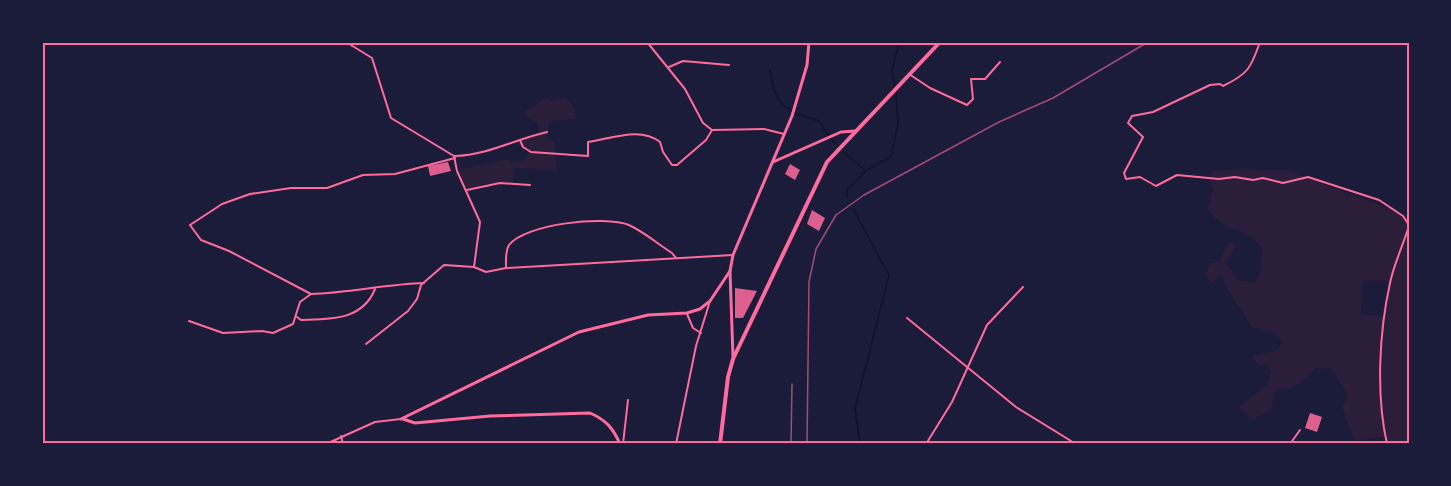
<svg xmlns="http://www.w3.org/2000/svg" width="1451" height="486" font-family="'Noto Sans',sans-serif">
	<rect width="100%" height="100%" fill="#1b1b3a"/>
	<g fill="#2a1e3b" fill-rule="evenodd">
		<path d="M547,97L551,101L566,97L574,108L576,119L549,121L548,139L554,142L557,171L514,168L513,182L487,184L467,189L458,170L510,159L511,162L526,160L528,151L515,143L540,134L537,123L523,113Z"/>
		<path d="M1239,169L1287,170L1409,216V444H1388L1381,416L1385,437L1354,440L1342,407L1348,395L1332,369L1315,368C1303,384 1294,389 1274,391L1272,408L1252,420L1239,407L1267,385L1271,371L1266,364L1259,366L1252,356L1278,350L1282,340L1272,332L1251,327C1242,308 1229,296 1222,276L1212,282L1205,276L1210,263L1220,262L1225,247L1230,243L1237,244L1226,264L1239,280L1256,282C1263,271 1258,262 1263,251C1249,224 1225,236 1208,209L1213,190L1209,179L1212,171ZM1362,281H1390L1385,316L1361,314Z"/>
	</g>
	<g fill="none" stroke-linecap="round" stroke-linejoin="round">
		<g stroke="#12122b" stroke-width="1.5">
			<path d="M770,70C774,107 786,111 819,121L829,136"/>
			<path d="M895,88L892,69L900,42"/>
			<path d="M831,139L836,144"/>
			<path d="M843,152L865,170"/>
			<path d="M847,197V190L866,171L891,156L898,123L896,92"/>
			<path d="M853,209L889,275L855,409L860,444"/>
		</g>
	</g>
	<g fill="#dd5f8e">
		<path d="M448,162L451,171L430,176L428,166Z"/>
		<path d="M790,164L800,170L795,180L785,174Z"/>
		<path d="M812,210L825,218L819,231L807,224Z"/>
		<path d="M735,288L757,291L743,318H735Z"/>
		<path d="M1310,413L1322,417L1317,432L1305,428Z"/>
	</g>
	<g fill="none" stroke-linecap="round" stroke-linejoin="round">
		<g stroke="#ff6b9d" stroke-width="2">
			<path d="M687,314L693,328L701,333"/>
			<path d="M676,444L696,346L710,301"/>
		</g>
		<g stroke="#ff6b9d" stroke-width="2">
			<path d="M346,42L372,58L391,118L454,156L457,171L480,222L474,267"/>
			<path d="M647,42L685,89L703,123L712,130L764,129L784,134"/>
			<path d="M1260,42C1251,68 1248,74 1223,86L1220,84L1210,85L1153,112L1132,116L1128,123L1143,137L1124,173L1126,179L1140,177L1156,186L1177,175L1219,179L1235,177L1253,180L1263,178L1283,183L1308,177L1379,200L1403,216L1409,225"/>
			<path d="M669,67L683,61L729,65"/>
			<path d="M909,74L930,88L967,105L973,99L971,79H985L1000,62"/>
			<path d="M520,140L523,147L531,152L588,156V142C611,139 640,126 660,142L663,152L672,165H677L706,140L712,130"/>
			<path d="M455,156C487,155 516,139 547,132"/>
			<path d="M467,190L500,183L530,185"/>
			<path d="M506,268C506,260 505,252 509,245C525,224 605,215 629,225C644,232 658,244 672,253L676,258"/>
			<path d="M424,283C386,284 349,293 311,294L229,251L201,240L190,225L222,204L250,194L291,188H327L363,175L395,174L455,158"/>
			<path d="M297,317L301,320C330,319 362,321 375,289"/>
			<path d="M907,318L1016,407L1076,444"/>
			<path d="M189,321L223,333L262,331L273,333L293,324L300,302L311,294"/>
			<path d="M366,344L408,311L417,299L421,285L444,265L474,267L486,272L506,268L733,255"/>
			<path d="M341,436L343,444"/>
			<path d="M326,444L375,422L401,419"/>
			<path d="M623,444L628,400"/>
			<path d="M926,444L952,402L987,325L1023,287"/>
			<path d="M1290,444L1300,430"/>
			<path d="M1387,444C1376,395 1379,333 1390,283C1394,264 1403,245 1409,226"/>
		</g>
		<g stroke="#ff6b9d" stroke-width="3">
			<path d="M773,162L841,132L855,131"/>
			<path d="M733,357L730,271L733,255L792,116L807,65L809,42"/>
			<path d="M401,419L579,332L648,315L687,313L700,309L710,301L730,271"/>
			<path d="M403,419L415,423L490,416L590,413C606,420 613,428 620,444"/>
		</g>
		<path stroke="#ff6b9d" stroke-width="4" d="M720,444L728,377L733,359L827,162L940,42"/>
		<g stroke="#a44b75" stroke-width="1.5">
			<path d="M791,444L792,384"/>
			<path d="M807,444L809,282L816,249L836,215L864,195L999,122L1053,98L1148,42"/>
		</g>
	</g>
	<rect width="1451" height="486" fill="none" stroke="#1b1b3a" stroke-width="87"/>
	<rect x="44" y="44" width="1364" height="398" fill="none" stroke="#ff6b9d" stroke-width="2"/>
</svg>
